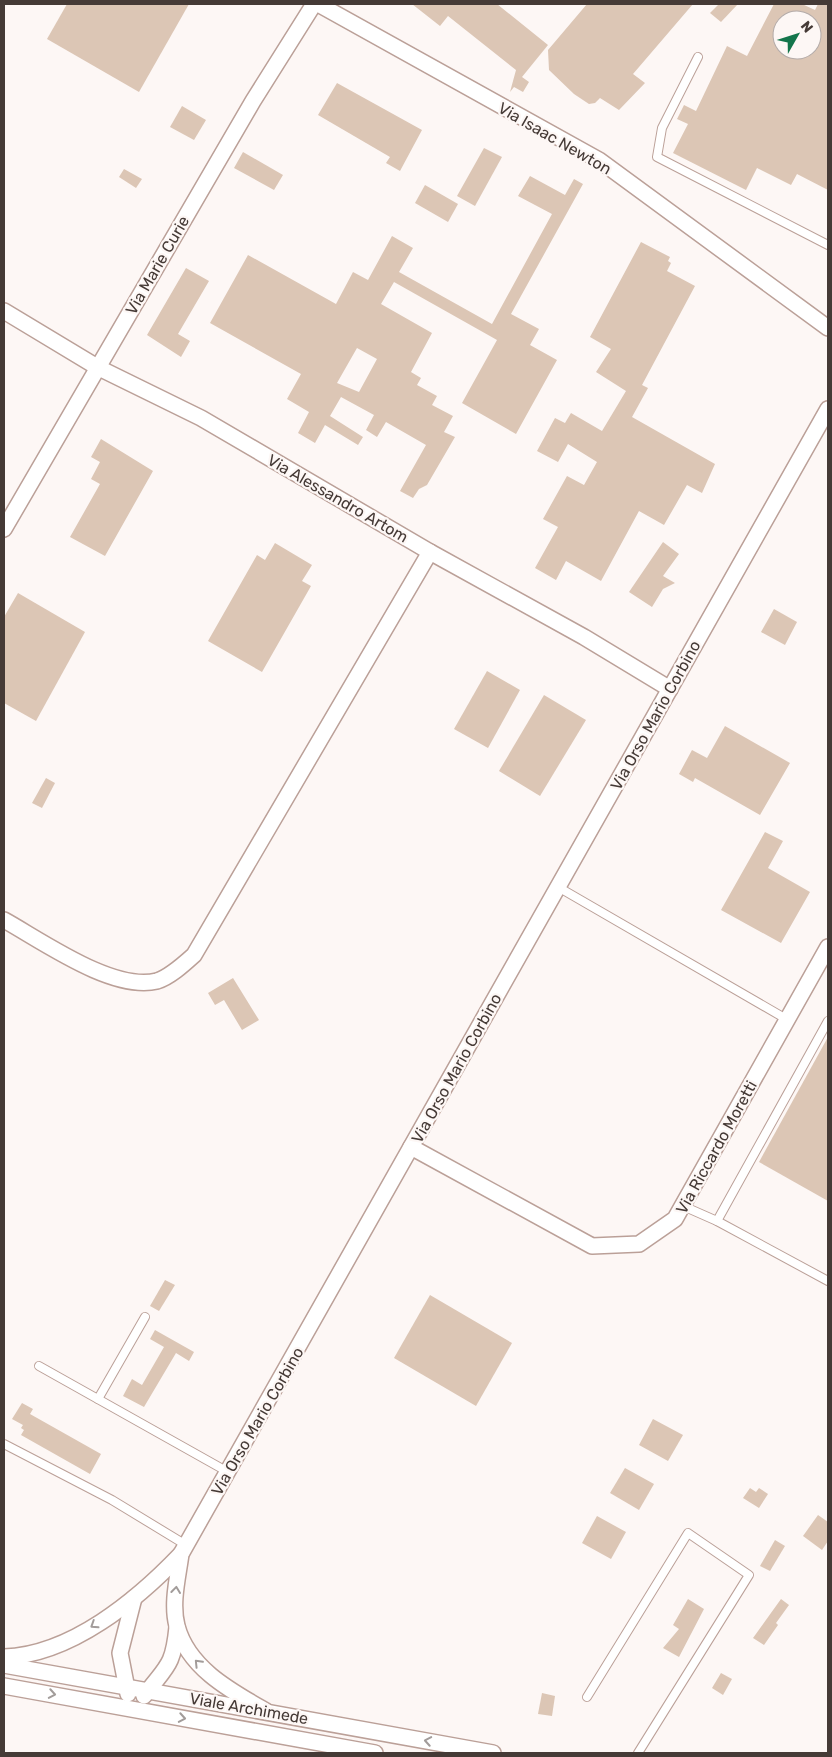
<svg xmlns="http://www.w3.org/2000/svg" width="832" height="1757" font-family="Rubik,sans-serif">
	<rect width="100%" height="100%" fill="#fdf7f5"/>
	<g fill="#dcc6b5" fill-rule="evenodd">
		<path d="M67,4H189L139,92L47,39Z"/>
		<path d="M412,4H497L548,45L522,77L529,82L523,92L514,87L510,92L516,70L448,16L440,26Z"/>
		<path d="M587,4H693L633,74L645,83L619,110L600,98L595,103L589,104L574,94L549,70L548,50Z"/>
		<path d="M719,4H738L721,22L710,13Z"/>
		<path d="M774,4H802L815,10L818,4H828V190L797,174L791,185L757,168L746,190L673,153L688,124L677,119L684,105L696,111L727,46L747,56ZM782,20H812V50H782Z"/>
		<path d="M337,83L422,130L400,171L386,163L390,157L318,115Z"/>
		<path d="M182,106L206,120L194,140L170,127Z"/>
		<path d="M484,148L502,157L475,206L457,196Z"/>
		<path d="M243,152L283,175L274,190L234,168Z"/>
		<path d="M124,169L142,179L136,188L119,177Z"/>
		<path d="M530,176L565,195L574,179L583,184L511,314L539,329L530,345L557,360L516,434L462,403L497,340L394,282L381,304L432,333L411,372L421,378L417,385L437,396L432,405L453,416L444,432L455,437L427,485L419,489L413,498L400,491L426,445L386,422L377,437L366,430L374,415L341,397L330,416L363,437L358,445L325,425L315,443L298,433L309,412L287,399L301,374L210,323L248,255L336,304L353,272L368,280L392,236L413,248L399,272L492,324L552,214L518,196ZM357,348L377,359L359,392L337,383Z"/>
		<path d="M425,185L458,204L448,222L415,203Z"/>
		<path d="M641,242L670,257L668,261L671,263L667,271L695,286L642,385L648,388L632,417L715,464L702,493L687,485L664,525L639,511L601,581L566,561L556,580L535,568L558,527L543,519L567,476L584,485L597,462L568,444L558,462L537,451L555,418L565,423L571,413L602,431L626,391L596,372L611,349L590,337Z"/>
		<path d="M186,268L209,281L178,334L190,341L181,357L147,335Z"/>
		<path d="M101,439L153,471L105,556L70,537L100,484L91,479L100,462L91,457Z"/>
		<path d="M663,542L679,554L663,576L675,583L663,589L652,607L629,592Z"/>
		<path d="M275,543L312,565L302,581L311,586L262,672L208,641L257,555L265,560Z"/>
		<path d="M18,593L85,632L36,721L4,703V617Z"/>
		<path d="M774,609L797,622L785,645L761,632Z"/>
		<path d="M487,671L520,690L488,748L454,729Z"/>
		<path d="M544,695L586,720L540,796L499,771Z"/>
		<path d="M725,726L790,763L760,815L695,778L693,782L679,774L692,750L707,758Z"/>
		<path d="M46,778L55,783L42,808L32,803Z"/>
		<path d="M765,832L783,841L768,868L810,892L781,943L721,910Z"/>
		<path d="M233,978L259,1020L242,1030L224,1000L215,1005L208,993Z"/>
		<path d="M828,1037V1201L759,1162Z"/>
		<path d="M165,1280L175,1285L159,1311L150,1306Z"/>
		<path d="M430,1295L512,1343L476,1406L394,1358Z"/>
		<path d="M155,1330L194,1352L189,1361L176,1353L144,1407L123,1396L132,1379L142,1385L164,1347L150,1339Z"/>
		<path d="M22,1403L33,1409L30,1414L101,1454L90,1474L21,1435L24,1430L21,1428L23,1425L12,1419Z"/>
		<path d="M653,1419L683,1435L668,1461L639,1445Z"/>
		<path d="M625,1468L654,1484L639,1510L610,1493Z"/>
		<path d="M750,1488L756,1492L759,1488L768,1494L759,1508L743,1498Z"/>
		<path d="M818,1515L828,1522V1541L822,1550L803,1536Z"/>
		<path d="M597,1516L626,1532L611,1559L582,1543Z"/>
		<path d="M775,1540L785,1546L770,1571L760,1566Z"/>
		<path d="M688,1599L704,1609L679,1657L663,1648L679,1629L673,1625Z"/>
		<path d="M781,1599L789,1605L776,1623L778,1625L764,1645L753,1638Z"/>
		<path d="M721,1673L732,1679L723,1695L712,1688Z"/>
		<path d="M542,1693L555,1696L552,1716L538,1714Z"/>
	</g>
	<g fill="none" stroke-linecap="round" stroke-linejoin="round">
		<g stroke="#bba098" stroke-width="10">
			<g id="service">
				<path d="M698,57L662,128L657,157L828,245"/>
				<path d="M558,887L788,1020"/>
				<path d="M683,1206L717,1221L828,1281"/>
				<path d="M717,1221L828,1021"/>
				<path d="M39,1366L228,1472"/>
				<path d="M98,1399L145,1317"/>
				<path d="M4,1444L112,1500L186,1545"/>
				<path d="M587,1697L688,1533L749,1575L638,1753"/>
			</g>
		</g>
		<g stroke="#bba098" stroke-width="18">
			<g id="minor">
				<path d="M318,4L599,160L828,328"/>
				<path d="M4,311L97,367L201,418L430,552L584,637L670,689"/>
				<path d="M4,529L253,101L314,4"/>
				<path d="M4,920C42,941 113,992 157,981C170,977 184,964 194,955L430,552"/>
				<path d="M411,1147L592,1246L639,1244L675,1219L828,947"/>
				<path d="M4,1657C71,1655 137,1600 181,1554"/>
				<path d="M4,1665L493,1753"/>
				<path d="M4,1686L375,1753"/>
				<path d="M128,1694L120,1653L134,1598"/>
				<path d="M144,1696C166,1666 173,1668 177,1627"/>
				<path d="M266,1711C231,1691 188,1668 177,1626C171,1603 178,1577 181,1554L828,409"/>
			</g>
		</g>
		<use href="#service" stroke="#fff" stroke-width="8"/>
		<use href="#minor" stroke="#fff" stroke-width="15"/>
	</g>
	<defs><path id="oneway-chevron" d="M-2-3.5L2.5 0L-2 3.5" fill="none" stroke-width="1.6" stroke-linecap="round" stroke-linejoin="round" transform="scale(1.25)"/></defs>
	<g stroke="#a29c9a">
		<use href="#oneway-chevron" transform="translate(176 1590) rotate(-83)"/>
		<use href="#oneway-chevron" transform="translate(94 1625) rotate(147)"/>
		<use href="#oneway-chevron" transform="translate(198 1663) rotate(-134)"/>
		<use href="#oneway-chevron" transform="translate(52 1694) rotate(10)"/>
		<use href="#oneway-chevron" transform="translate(182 1718) rotate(10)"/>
		<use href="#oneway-chevron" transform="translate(428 1741) rotate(-170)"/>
	</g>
	<g text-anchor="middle" stroke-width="4.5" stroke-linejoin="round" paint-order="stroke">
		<g font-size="16" fill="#453a36" stroke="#fdf7f5">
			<text transform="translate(555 138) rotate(30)" y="6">Via Isaac Newton</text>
			<text transform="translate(157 265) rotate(-60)" y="6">Via Marie Curie</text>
			<text transform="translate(338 498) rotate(30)" y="6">Via Alessandro Artom</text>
			<text transform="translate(655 715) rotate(-61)" y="6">Via Orso Mario Corbino</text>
			<text transform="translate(456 1068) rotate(-61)" y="6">Via Orso Mario Corbino</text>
			<text transform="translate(716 1147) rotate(-61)" y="6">Via Riccardo Moretti</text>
			<text transform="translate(257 1421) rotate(-60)" y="6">Via Orso Mario Corbino</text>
			<text transform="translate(249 1708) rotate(10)" y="6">Viale Archimede</text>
		</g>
	</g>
	<rect width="832" height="1757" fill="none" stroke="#453a36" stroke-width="10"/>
	<g transform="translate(797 35) rotate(51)"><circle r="24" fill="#fdf7f5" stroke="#b3aba9"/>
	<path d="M0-4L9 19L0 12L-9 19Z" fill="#13754b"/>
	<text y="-8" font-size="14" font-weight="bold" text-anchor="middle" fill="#453a36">N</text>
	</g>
</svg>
